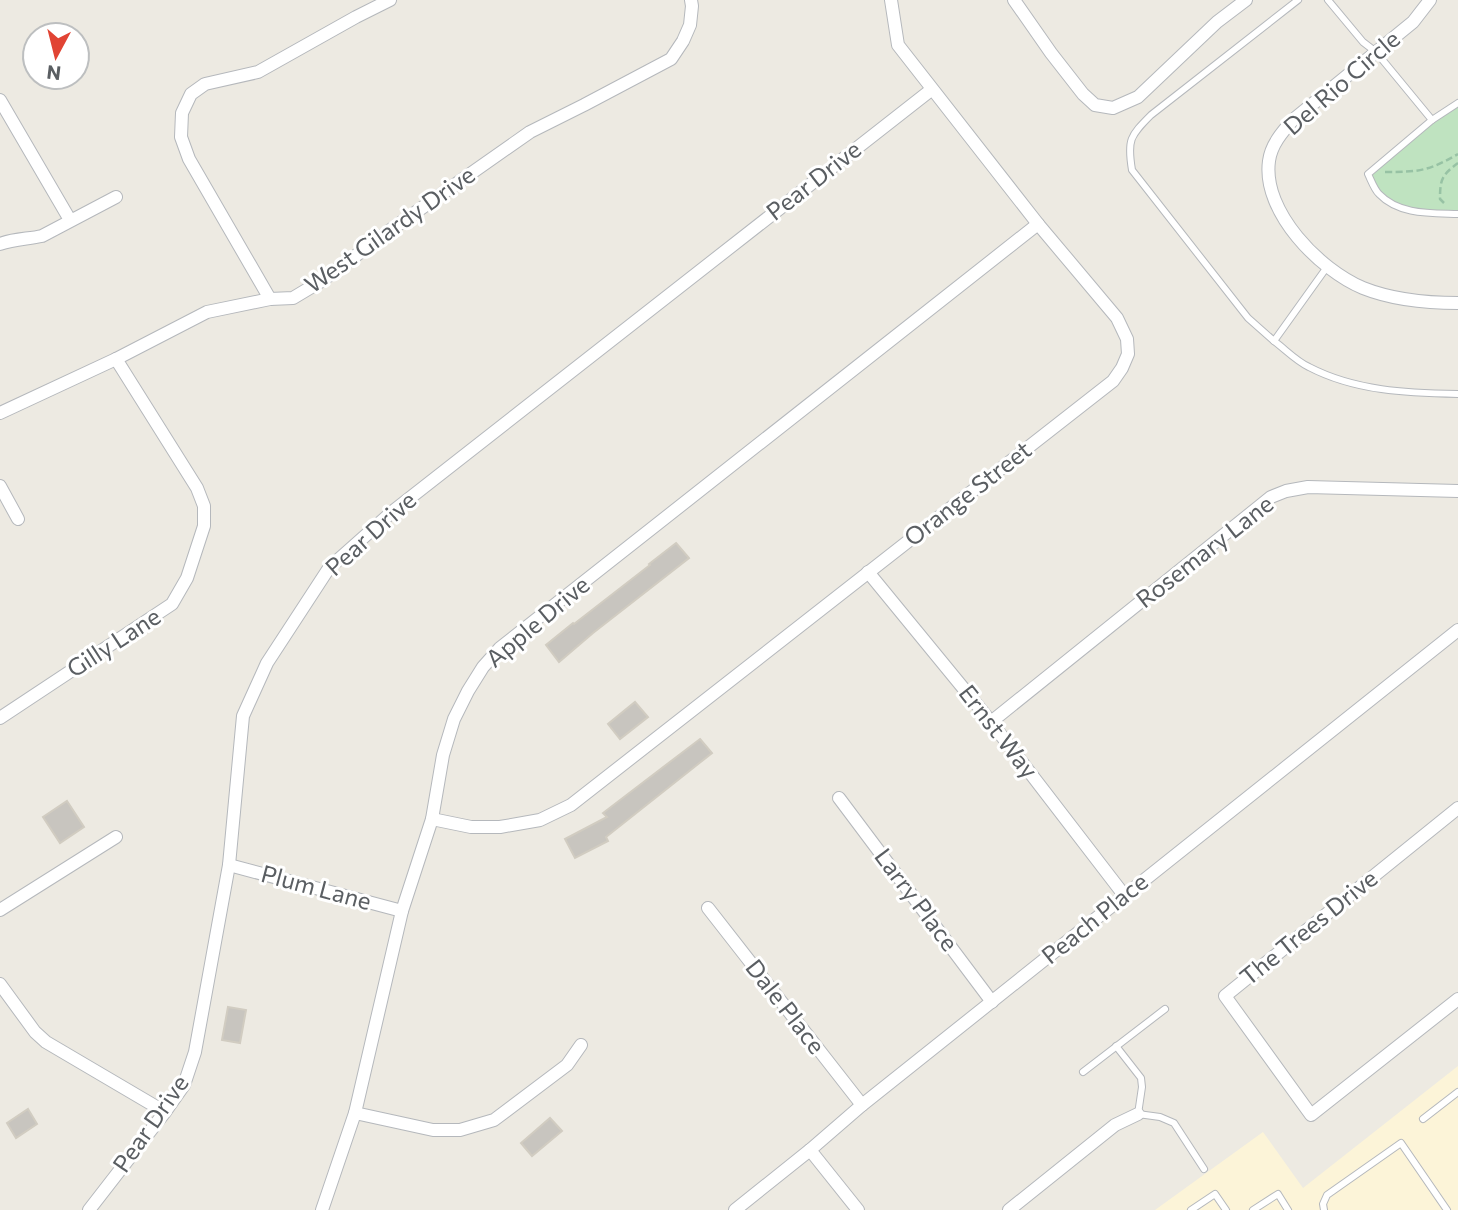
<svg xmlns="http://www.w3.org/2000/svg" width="1458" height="1210" font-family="Commissioner,sans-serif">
	<rect width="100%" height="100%" fill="#edeae2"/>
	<path fill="#fcf4d8" d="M1458,1066V1210H1155L1263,1132L1303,1188Z"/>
	<path fill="#bfe3c0" d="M1458,103V214L1398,208L1378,193L1368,174Z"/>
	<g fill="#c8c5bf" stroke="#d1ccc1" stroke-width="2">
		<path d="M676,543L689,558L593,633L559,662L546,645L573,623L574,624L650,565L649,564Z"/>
		<path d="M635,702L648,717L620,739L608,724Z"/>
		<path d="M700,739L712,753L606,837L608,841L575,858L565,839L607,817L603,813Z"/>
		<path d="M67,801L84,827L60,843L43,817Z"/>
		<path d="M228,1007L246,1010L240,1043L222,1040Z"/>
		<path d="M28,1109L37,1124L16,1138L7,1123Z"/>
		<path d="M550,1118L562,1131L532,1156L521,1143Z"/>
	</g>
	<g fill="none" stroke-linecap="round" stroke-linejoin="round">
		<g stroke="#b5b8bc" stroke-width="8">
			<g id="lane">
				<path d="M1298,0L1151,115C1130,136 1127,140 1132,170L1248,318L1274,341L1327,267"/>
				<path d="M1328,0L1363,42L1376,52L1432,120L1458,103"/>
				<path d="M1432,120L1368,174C1371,180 1374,189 1379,194C1399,215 1431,213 1458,214"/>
				<path d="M1274,341C1285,349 1296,361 1309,367C1355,391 1407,393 1458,394"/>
				<path d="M1116,1046L1141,1078L1142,1087L1138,1114L1160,1117L1174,1123L1204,1169"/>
				<path d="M1083,1072L1165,1009"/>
				<path d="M1423,1119L1458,1092"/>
				<path d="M1191,1210L1215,1194L1226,1210"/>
				<path d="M1253,1210L1278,1194L1288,1210"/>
				<path d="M1324,1210L1323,1204L1327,1195L1401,1143L1447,1210"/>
			</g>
		</g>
		<g stroke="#b5b8bc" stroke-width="14">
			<g id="street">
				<path d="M1014,0L1051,53L1083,94L1095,105L1113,108L1138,97L1217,22L1246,0"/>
				<path d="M1430,0L1413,22L1293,120C1282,132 1271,145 1269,161C1262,212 1320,270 1363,288C1393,300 1426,303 1458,303"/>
				<path d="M0,100L70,220"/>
				<path d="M0,244C13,239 28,239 42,236L116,197"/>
				<path d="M270,299L189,159L181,137L182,113L191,94L205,84L258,72L356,17L390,0"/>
				<path d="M0,413L116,359L207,312L270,299L293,298L323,280L389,231L530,132L584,105L671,59L683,41L690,25L692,6L691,0"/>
				<path d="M0,486L18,519"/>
				<path d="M868,572L991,722L1124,895"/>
				<path d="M0,718L172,604L187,578L204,526V506L197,488L116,359"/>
				<path d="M991,722L1271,497L1286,491L1308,487L1458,491"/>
				<path d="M839,798L992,1002"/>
				<path d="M1458,808L1225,996L1311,1115L1458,999"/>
				<path d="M432,819L471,827H500L540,820L571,805L1113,381L1122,368L1128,354L1127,339L1117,318L1038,224L898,45L891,0"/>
				<path d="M229,865L402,911"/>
				<path d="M708,908L862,1105"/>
				<path d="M0,910L116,837"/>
				<path d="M0,984L35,1032L46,1042L165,1112"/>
				<path d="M355,1113L433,1130H460L494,1120L567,1065L581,1045"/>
				<path d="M810,1150L858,1210"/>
				<path d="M89,1210L165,1112L184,1085L195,1052L229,865L243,716L267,663L329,568L392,512L931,90"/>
				<path d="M322,1210L355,1113L402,911L432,819L443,755L454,719L468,691L483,667L500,648L1038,224"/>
				<path d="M735,1210L810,1150L862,1105L1458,630"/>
				<path d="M1009,1210L1115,1125L1138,1114"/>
			</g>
		</g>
		<g stroke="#97c2a4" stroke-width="2.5" stroke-dasharray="7 3.5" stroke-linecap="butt">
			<path d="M1385,172C1419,172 1429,171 1458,154"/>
			<path d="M1444,203L1440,199C1440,179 1442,175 1458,163"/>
		</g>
		<use href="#lane" stroke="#fff" stroke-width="6"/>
		<use href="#street" stroke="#fff" stroke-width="12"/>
	</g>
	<g text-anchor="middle" stroke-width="6" stroke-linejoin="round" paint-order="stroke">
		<g font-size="24" fill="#5a5e62" stroke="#fff">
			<text transform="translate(1342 83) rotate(-41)" y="8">Del Rio Circle</text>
			<text transform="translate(814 181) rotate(-38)" y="8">Pear Drive</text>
			<text transform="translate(390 230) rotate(-35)" y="8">West Gilardy Drive</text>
			<text transform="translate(968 494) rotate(-38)" y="8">Orange Street</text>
			<text transform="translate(371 534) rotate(-42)" y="8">Pear Drive</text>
			<text transform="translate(1205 552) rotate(-38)" y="8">Rosemary Lane</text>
			<text transform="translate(538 622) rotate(-40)" y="8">Apple Drive</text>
			<text transform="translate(114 643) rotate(-33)" y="8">Gilly Lane</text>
			<text transform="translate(998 732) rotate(52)" y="8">Ernst Way</text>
			<text transform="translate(316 888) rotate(15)" y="8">Plum Lane</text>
			<text transform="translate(916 900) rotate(53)" y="8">Larry Place</text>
			<text transform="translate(1095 919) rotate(-39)" y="8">Peach Place</text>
			<text transform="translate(1309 928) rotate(-39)" y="8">The Trees Drive</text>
			<text transform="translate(785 1007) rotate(52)" y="8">Dale Place</text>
			<text transform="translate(151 1124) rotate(-55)" y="8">Pear Drive</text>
		</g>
	</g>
	<g transform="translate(56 56) rotate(187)"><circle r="33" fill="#ffffff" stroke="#bdbfc0" stroke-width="2"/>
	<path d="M0-5L12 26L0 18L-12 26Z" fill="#e14434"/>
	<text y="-10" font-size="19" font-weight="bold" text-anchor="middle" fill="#5a5e62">N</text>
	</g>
</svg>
